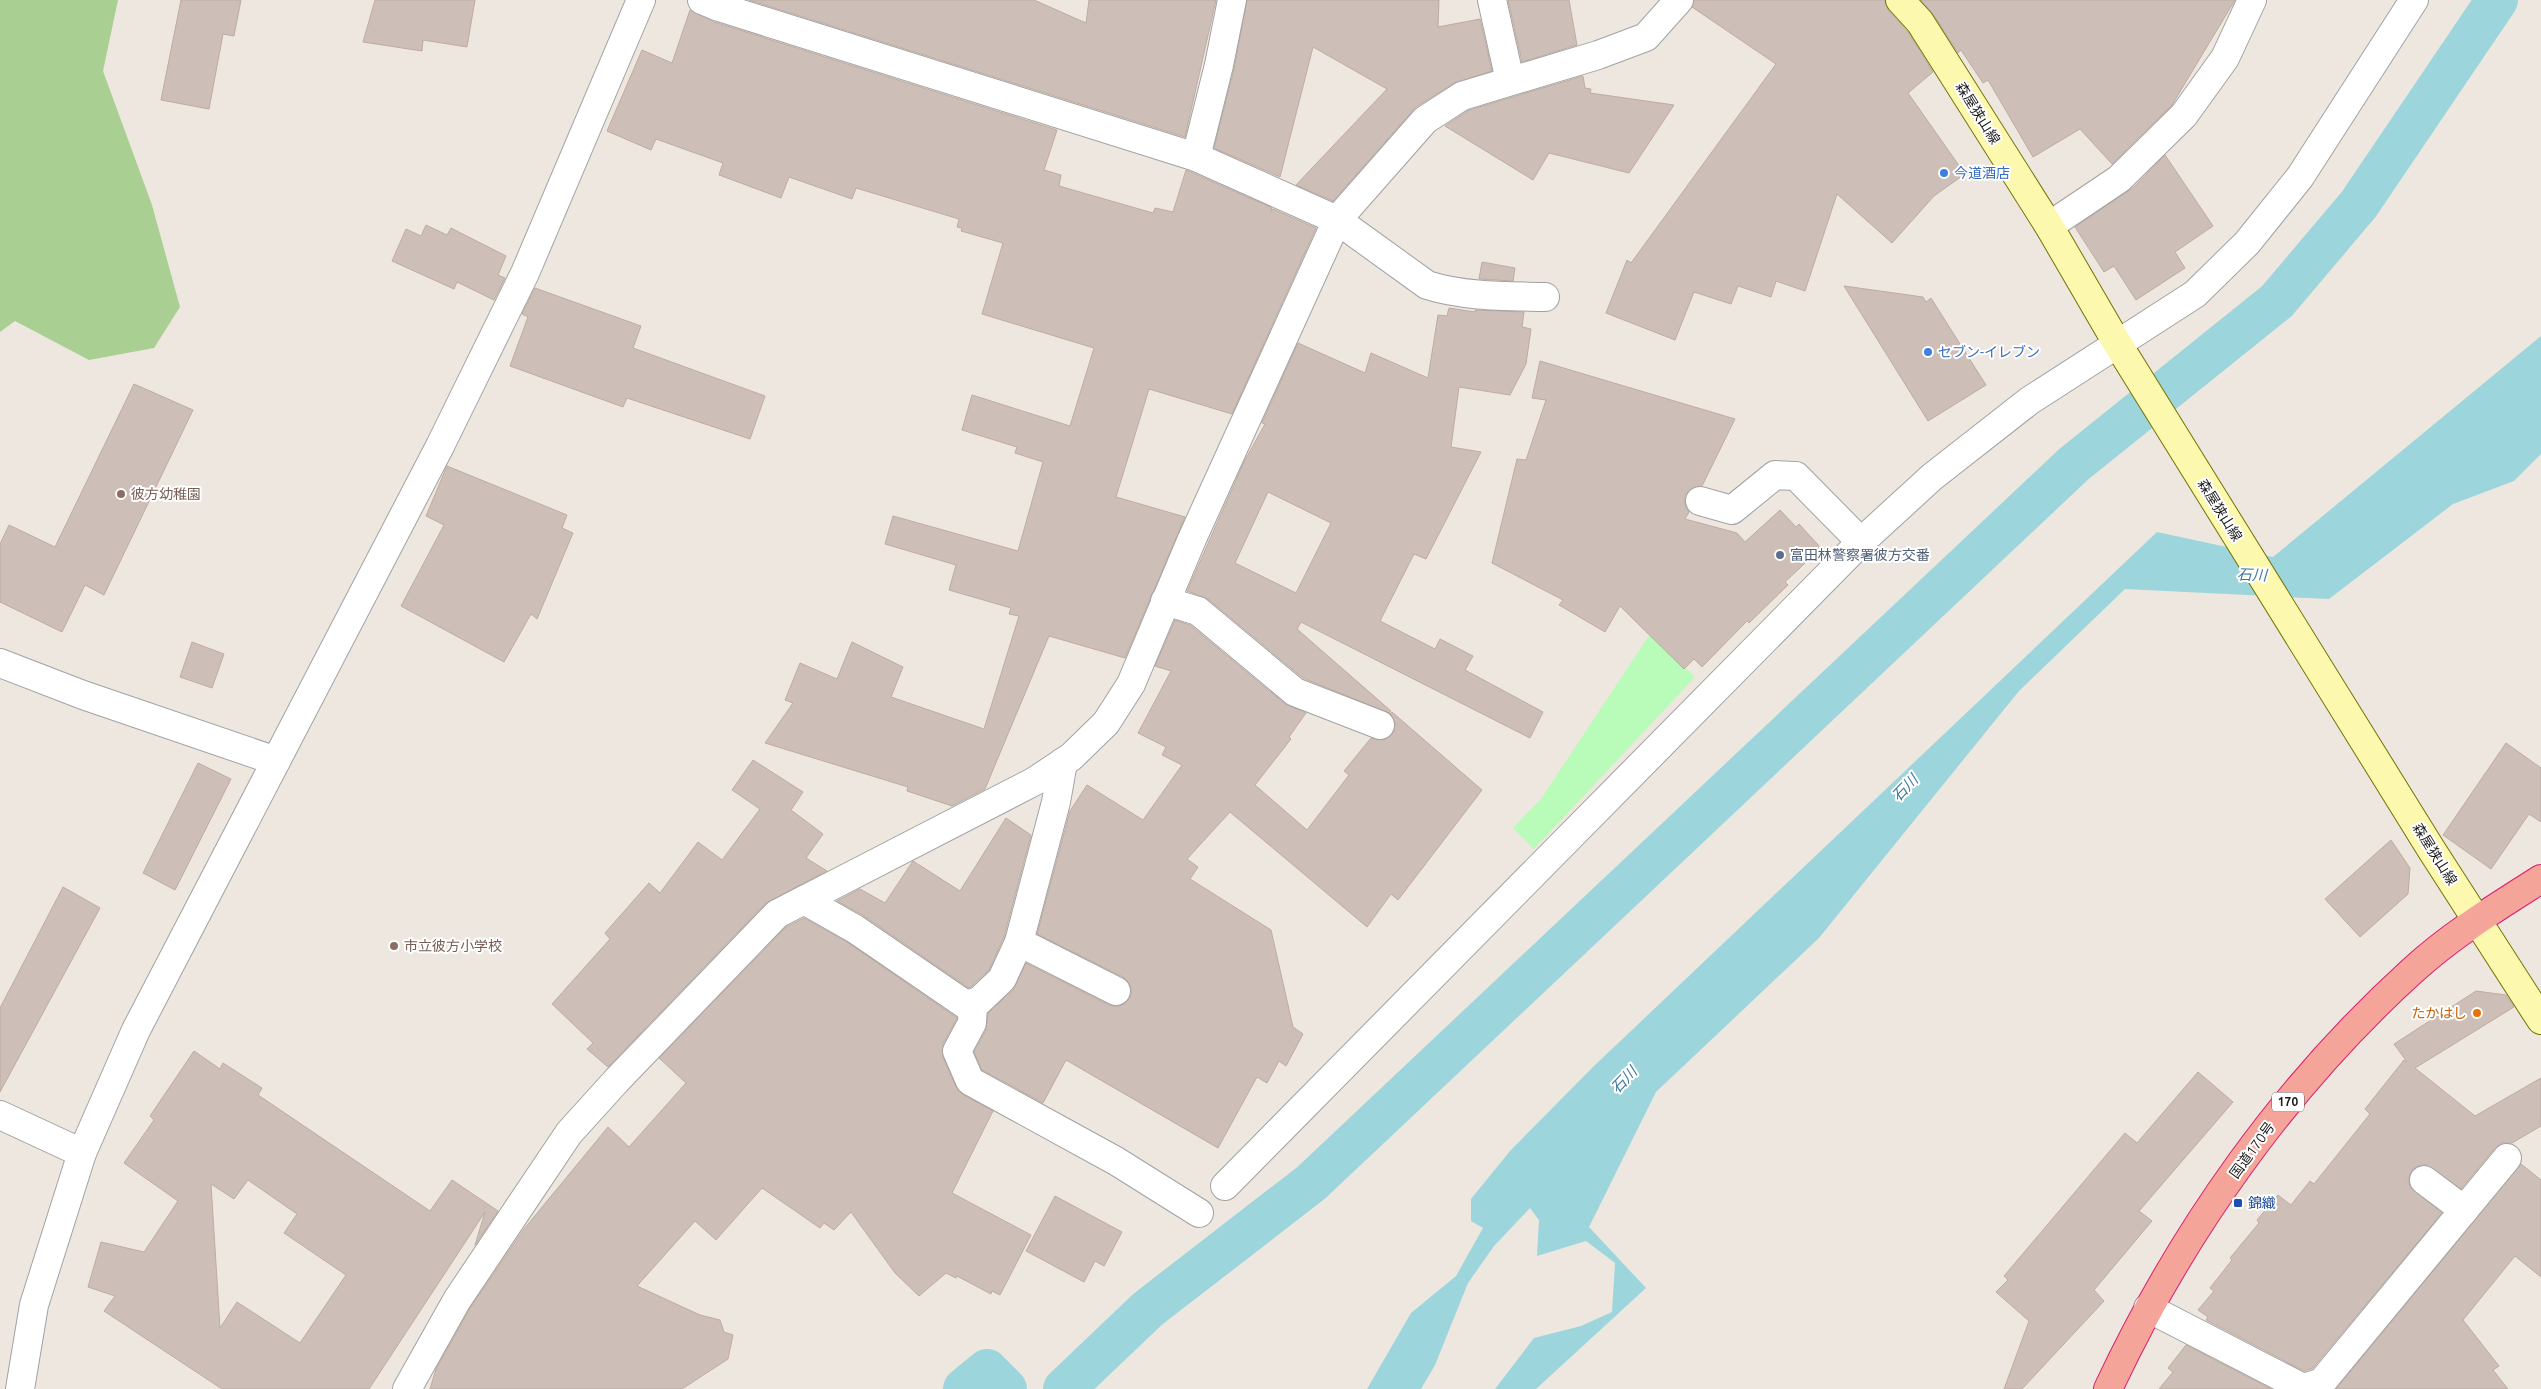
<svg xmlns="http://www.w3.org/2000/svg" width="2541" height="1389" font-family="Ubuntu,'Noto Sans JP',sans-serif">
	<rect width="100%" height="100%" fill="#ede7df"/>
	<path fill="#aacf92" d="M0,0H118L103,71L152,205L180,307L154,348L89,360L15,321L0,332Z"/>
	<path fill="#b9fbb8" d="M1650,634L1695,677L1534,849L1513,828L1541,799Z"/>
	<path fill="#9dd5dd" d="M2541,336V454L2514,481L2453,504L2329,599L2125,589L2019,691L1819,938L1656,1092L1589,1227L1646,1288L1536,1389H1495L1534,1338L1581,1326L1612,1312L1615,1263L1586,1241L1537,1256L1539,1220L1530,1208L1494,1246L1468,1283L1435,1365L1421,1389H1367L1411,1313L1456,1276L1483,1228L1471,1221V1199L1510,1151L1593,1067L2157,532L2273,557Z"/>
	<g fill="none" stroke-linecap="round" stroke-linejoin="round">
		<g stroke="#9dd5dd" stroke-width="42">
			<path d="M964,1389L987,1370L1006,1389"/>
			<path d="M1064,1389L1148,1309L1311,1183L2074,464L2277,301L2359,204L2497,0"/>
		</g>
	</g>
	<g fill="#cdbfb8" stroke="#bfaba1" fill-rule="evenodd">
		<path d="M181,0H241L234,36L223,34L209,109L161,100Z"/>
		<path d="M375,0H475L467,47L423,40L422,51L363,42Z"/>
		<path d="M749,0H1034L1086,23L1089,0H1216L1185,137Z"/>
		<path d="M1247,0H1439L1438,27L1480,19L1492,71L1454,83L1416,107L1333,201L1296,185L1387,89L1313,47L1280,177L1214,148L1234,69Z"/>
		<path d="M1508,0H1569L1577,45L1522,62Z"/>
		<path d="M1694,0H1885L1888,10L1908,32L1933,72L1908,93L1965,174L1934,196L1892,243L1837,194L1805,291L1776,281L1771,297L1738,286L1731,304L1694,292L1675,340L1606,313L1627,260L1631,263L1776,64L1692,7Z"/>
		<path d="M1921,0H2235L2172,105L2112,164L2080,129L2033,157L1988,80L1983,83L1961,50L1958,53L1933,14Z"/>
		<path d="M690,10L714,22L1057,130L1044,170L1061,175L1059,186L1153,213L1155,208L1173,212L1186,170L1272,208L1271,211L1273,209L1316,228L1232,414L1149,389L1116,497L1185,517L1125,658L1049,636L985,789L952,806L907,791L908,787L765,743L793,703L785,700L800,663L837,679L852,642L903,667L891,697L984,729L1019,616L1009,614L1011,608L949,590L956,565L885,544L893,516L1018,551L1043,462L1015,453L1017,447L962,430L972,395L1070,426L1094,348L982,314L1003,243L961,231L962,228L957,227L959,219L856,188L852,199L789,177L781,198L719,175L723,163L656,139L651,150L607,131L642,50L672,63Z"/>
		<path d="M1583,76L1585,88L1591,89L1590,93L1674,105L1629,173L1549,153L1533,180L1445,126L1469,110Z"/>
		<path d="M2165,155L2213,226L2175,252L2185,268L2136,300L2114,266L2104,272L2075,227L2134,187Z"/>
		<path d="M426,225L447,235L451,228L506,256L498,275L505,278L494,300L457,282L454,289L392,261L406,229L421,236Z"/>
		<path d="M1482,262L1515,268L1513,281L1479,279Z"/>
		<path d="M1844,286L1923,297L1926,302L1931,298L1986,385L1928,421Z"/>
		<path d="M535,288L641,326L633,348L765,396L750,439L627,398L623,407L510,366L528,317L522,314Z"/>
		<path d="M1449,308L1475,312V310L1524,312L1522,327L1531,329L1526,364L1510,395L1459,387L1451,447L1481,452L1426,559L1414,554L1380,621L1435,649L1440,639L1473,656L1465,670L1543,712L1530,738L1301,622L1297,629L1391,711L1389,713L1303,678L1208,599L1187,591L1244,462L1265,424L1262,423L1298,343L1365,373L1371,353L1428,378L1438,315L1447,316ZM1268,492L1331,523L1296,593L1235,563Z"/>
		<path d="M1540,361L1735,419L1702,486L1689,490L1685,496V504L1689,512L1685,519L1737,533L1745,542L1780,510L1796,527L1799,524L1821,548L1785,582L1788,585L1749,623L1747,621L1702,667L1694,659L1684,669L1620,606L1605,632L1559,605L1563,600L1492,563L1517,459L1526,460L1546,400L1532,398Z"/>
		<path d="M134,384L193,410L104,595L85,585L62,632L0,602V544L9,525L55,547Z"/>
		<path d="M447,466L567,515L562,528L573,533L537,619L531,614L504,662L401,606L444,525L426,516Z"/>
		<path d="M1175,620L1190,625L1285,704L1306,713L1289,737L1291,739L1255,785L1307,830L1349,775L1344,771L1371,738L1383,740L1389,737L1394,731L1395,723L1390,714L1392,712L1482,790L1398,900L1391,894L1367,927L1230,812L1187,859L1198,867L1190,879L1271,930L1293,1027L1303,1034L1286,1066L1279,1061L1267,1083L1257,1077L1218,1148L1066,1060L1043,1103L982,1070L974,1052L986,1030L988,1013L1013,990L1026,963L1109,1005L1117,1007L1124,1004L1130,998L1132,990L1129,983L1123,977L1037,934L1070,811L1087,785L1143,820L1182,765L1162,755L1166,747L1138,733L1171,671L1155,666Z"/>
		<path d="M192,642L224,654L212,688L180,677Z"/>
		<path d="M2506,743L2541,768V822L2529,814L2491,869L2443,835Z"/>
		<path d="M753,760L803,792L791,810L823,834L806,858L827,871L766,903L608,1067L587,1049L593,1043L552,1004L610,939L605,933L649,883L660,893L698,842L722,860L760,809L732,790Z"/>
		<path d="M198,763L231,779L175,890L143,873Z"/>
		<path d="M1006,818L1031,835L1004,937L989,970L971,987L969,988L864,916L837,901L860,889L885,903L913,861L960,891Z"/>
		<path d="M2391,840L2410,868L2408,894L2360,937L2325,899Z"/>
		<path d="M63,887L100,908L0,1092V1008Z"/>
		<path d="M804,918L847,942L957,1018L943,1044V1057L956,1087L962,1094L993,1111L952,1193L1031,1235L1000,1295L992,1291L991,1294L957,1276L956,1278L946,1273L919,1296L895,1273L851,1212L834,1230L824,1223L820,1228L762,1188L716,1240L695,1221L637,1286L700,1315L720,1320L724,1332L733,1335L728,1359L682,1389H430L436,1369L470,1308L524,1229L608,1127L629,1147L686,1083L659,1058L786,927Z"/>
		<path d="M2476,991L2506,995L2514,1007L2415,1068L2475,1116L2541,1078V1126L2512,1143H2502L2495,1148L2461,1189L2426,1165L2418,1166L2412,1170L2408,1179L2410,1187L2442,1213L2313,1368L2304,1371L2206,1320L2208,1317L2198,1310L2214,1291L2210,1288L2232,1260L2230,1258L2259,1223L2257,1220L2278,1195L2291,1205L2310,1181L2314,1184L2370,1114L2365,1109L2404,1060L2407,1062L2394,1044Z"/>
		<path d="M194,1051L220,1069L223,1063L262,1088L258,1095L430,1211L452,1180L498,1211L475,1245L485,1212L369,1389H222L104,1311L115,1296L88,1287L101,1242L144,1252L178,1201L124,1163L154,1120L150,1116ZM248,1180L297,1214L284,1233L346,1275L300,1343L237,1302L220,1328L211,1184L234,1199Z"/>
		<path d="M2198,1072L2233,1102L2139,1211L2152,1221L2094,1290L2104,1301L2022,1389H2004L2029,1321L1996,1292L2008,1280L2004,1276L2125,1133L2137,1143Z"/>
		<path d="M2521,1164L2541,1180V1277L2515,1256L2463,1320L2499,1366L2493,1370L2508,1389H2336Z"/>
		<path d="M1055,1196L1122,1232L1104,1266L1095,1261L1084,1282L1026,1251Z"/>
		<path d="M2186,1345L2271,1389H2159L2173,1372L2168,1368Z"/>
	</g>
	<g fill="none" stroke-linecap="round" stroke-linejoin="round">
		<g stroke="#a2a2a2" stroke-width="30">
			<g id="minor">
				<path d="M702,0L719,7L1196,157L1337,220L1427,285C1465,297 1507,296 1545,297"/>
				<path d="M1492,0L1510,81"/>
				<path d="M1196,157L1219,65L1232,0"/>
				<path d="M2049,226L2119,179L2184,115L2225,58L2252,0"/>
				<path d="M1700,501L1732,510L1775,475L1796,476L1861,542"/>
				<path d="M1165,601L1198,611L1295,692L1380,725"/>
				<path d="M0,663L83,695L276,761"/>
				<path d="M804,900L855,929L966,1005L979,1001L1002,979L1019,942L1056,802L1063,762"/>
				<path d="M1019,942L1116,991"/>
				<path d="M973,1004L972,1023L957,1051L970,1081L1116,1161L1199,1213"/>
				<path d="M0,1115L82,1153"/>
				<path d="M2424,1180L2464,1210"/>
				<path d="M1225,1186L1861,542L1932,477L2029,401L2195,294L2247,243L2300,177L2414,0"/>
				<path d="M2148,1308L2303,1388L2322,1382L2507,1158"/>
				<path d="M20,1389L34,1305L82,1153L136,1030L440,446L525,273L641,0"/>
				<path d="M407,1389L457,1300L569,1133L617,1080L777,914L1035,781L1071,757L1106,723L1131,684L1192,539L1337,220L1425,120L1462,96L1598,55L1646,37L1679,0"/>
			</g>
		</g>
		<g stroke="#727300" stroke-width="30">
			<path id="secondary" d="M1900,0L1920,22L2049,226L2117,343L2431,849L2541,1020"/>
		</g>
		<g stroke="#dc1c71" stroke-width="30">
			<path id="trunk" d="M2108,1389C2181,1233 2284,1087 2412,971C2451,935 2497,907 2541,879"/>
		</g>
		<use href="#minor" stroke="#fff" stroke-width="28"/>
		<use href="#secondary" stroke="#fcf8ae" stroke-width="28"/>
		<use href="#trunk" stroke="#f4a499" stroke-width="28"/>
	</g>
	<g fill="#3f7fe0" stroke="#fff" stroke-width="2">
		<circle cx="1944" cy="173" r="5"/>
		<circle cx="1928" cy="352" r="5"/>
	</g>
	<g fill="#8d6e63" stroke="#fff" stroke-width="2">
		<circle cx="121" cy="494" r="5"/>
		<circle cx="394" cy="946" r="5"/>
	</g>
	<circle fill="#5c6f8a" stroke="#fff" stroke-width="2" cx="1780" cy="555" r="5"/>
	<circle fill="#e8710a" stroke="#fff" stroke-width="2" cx="2477" cy="1013" r="5"/>
	<rect fill="#1a4fb4" stroke="#fff" stroke-width="2" x="2233" y="1198" width="10" height="10" rx="2.5"/>
	<g text-anchor="middle" stroke-width="4" stroke-linejoin="round" paint-order="stroke">
		<rect fill="#fff" stroke="#5f5f5f" stroke-width="1" x="2272" y="1092.5" width="32" height="19" rx="4"/>
		<g font-size="12" font-weight="bold" fill="#1b1b1b">
			<text x="2288" y="1106">170</text>
		</g>
		<g font-size="14" fill="#1b1b1b" stroke="#fff">
			<text transform="translate(1978 113) rotate(58)" y="5">森屋狭山線</text>
			<text transform="translate(2220 510) rotate(58)" y="5">森屋狭山線</text>
			<text transform="translate(2435 854) rotate(58)" y="5">森屋狭山線</text>
			<text transform="translate(2252 1150) rotate(-54)" y="5">国道170号</text>
		</g>
		<g font-size="14" fill="#366cbe" stroke="#fff" text-anchor="start">
			<text x="1954" y="178">今道酒店</text>
			<text x="1938" y="357">セブン-イレブン</text>
		</g>
		<g font-size="14" fill="#785e54" stroke="#fff" text-anchor="start">
			<text x="131" y="499">彼方幼稚園</text>
			<text x="404" y="951">市立彼方小学校</text>
		</g>
		<g font-size="14" fill="#4e5e75" stroke="#fff" text-anchor="start">
			<text x="1790" y="560">富田林警察署彼方交番</text>
		</g>
		<g font-size="14" fill="#c56008" stroke="#fff" text-anchor="end">
			<text x="2467" y="1018">たかはし</text>
		</g>
		<g font-size="14" fill="#164399" stroke="#fff" text-anchor="start">
			<text x="2248" y="1208">錦織</text>
		</g>
		<g font-size="15" font-style="italic" fill="#3f789d" stroke="#fff">
			<text transform="translate(2252 575) rotate(2)" y="5">石川</text>
			<text transform="translate(1905 788) rotate(-46)" y="5">石川</text>
			<text transform="translate(1624 1080) rotate(-46)" y="5">石川</text>
		</g>
	</g>
</svg>
